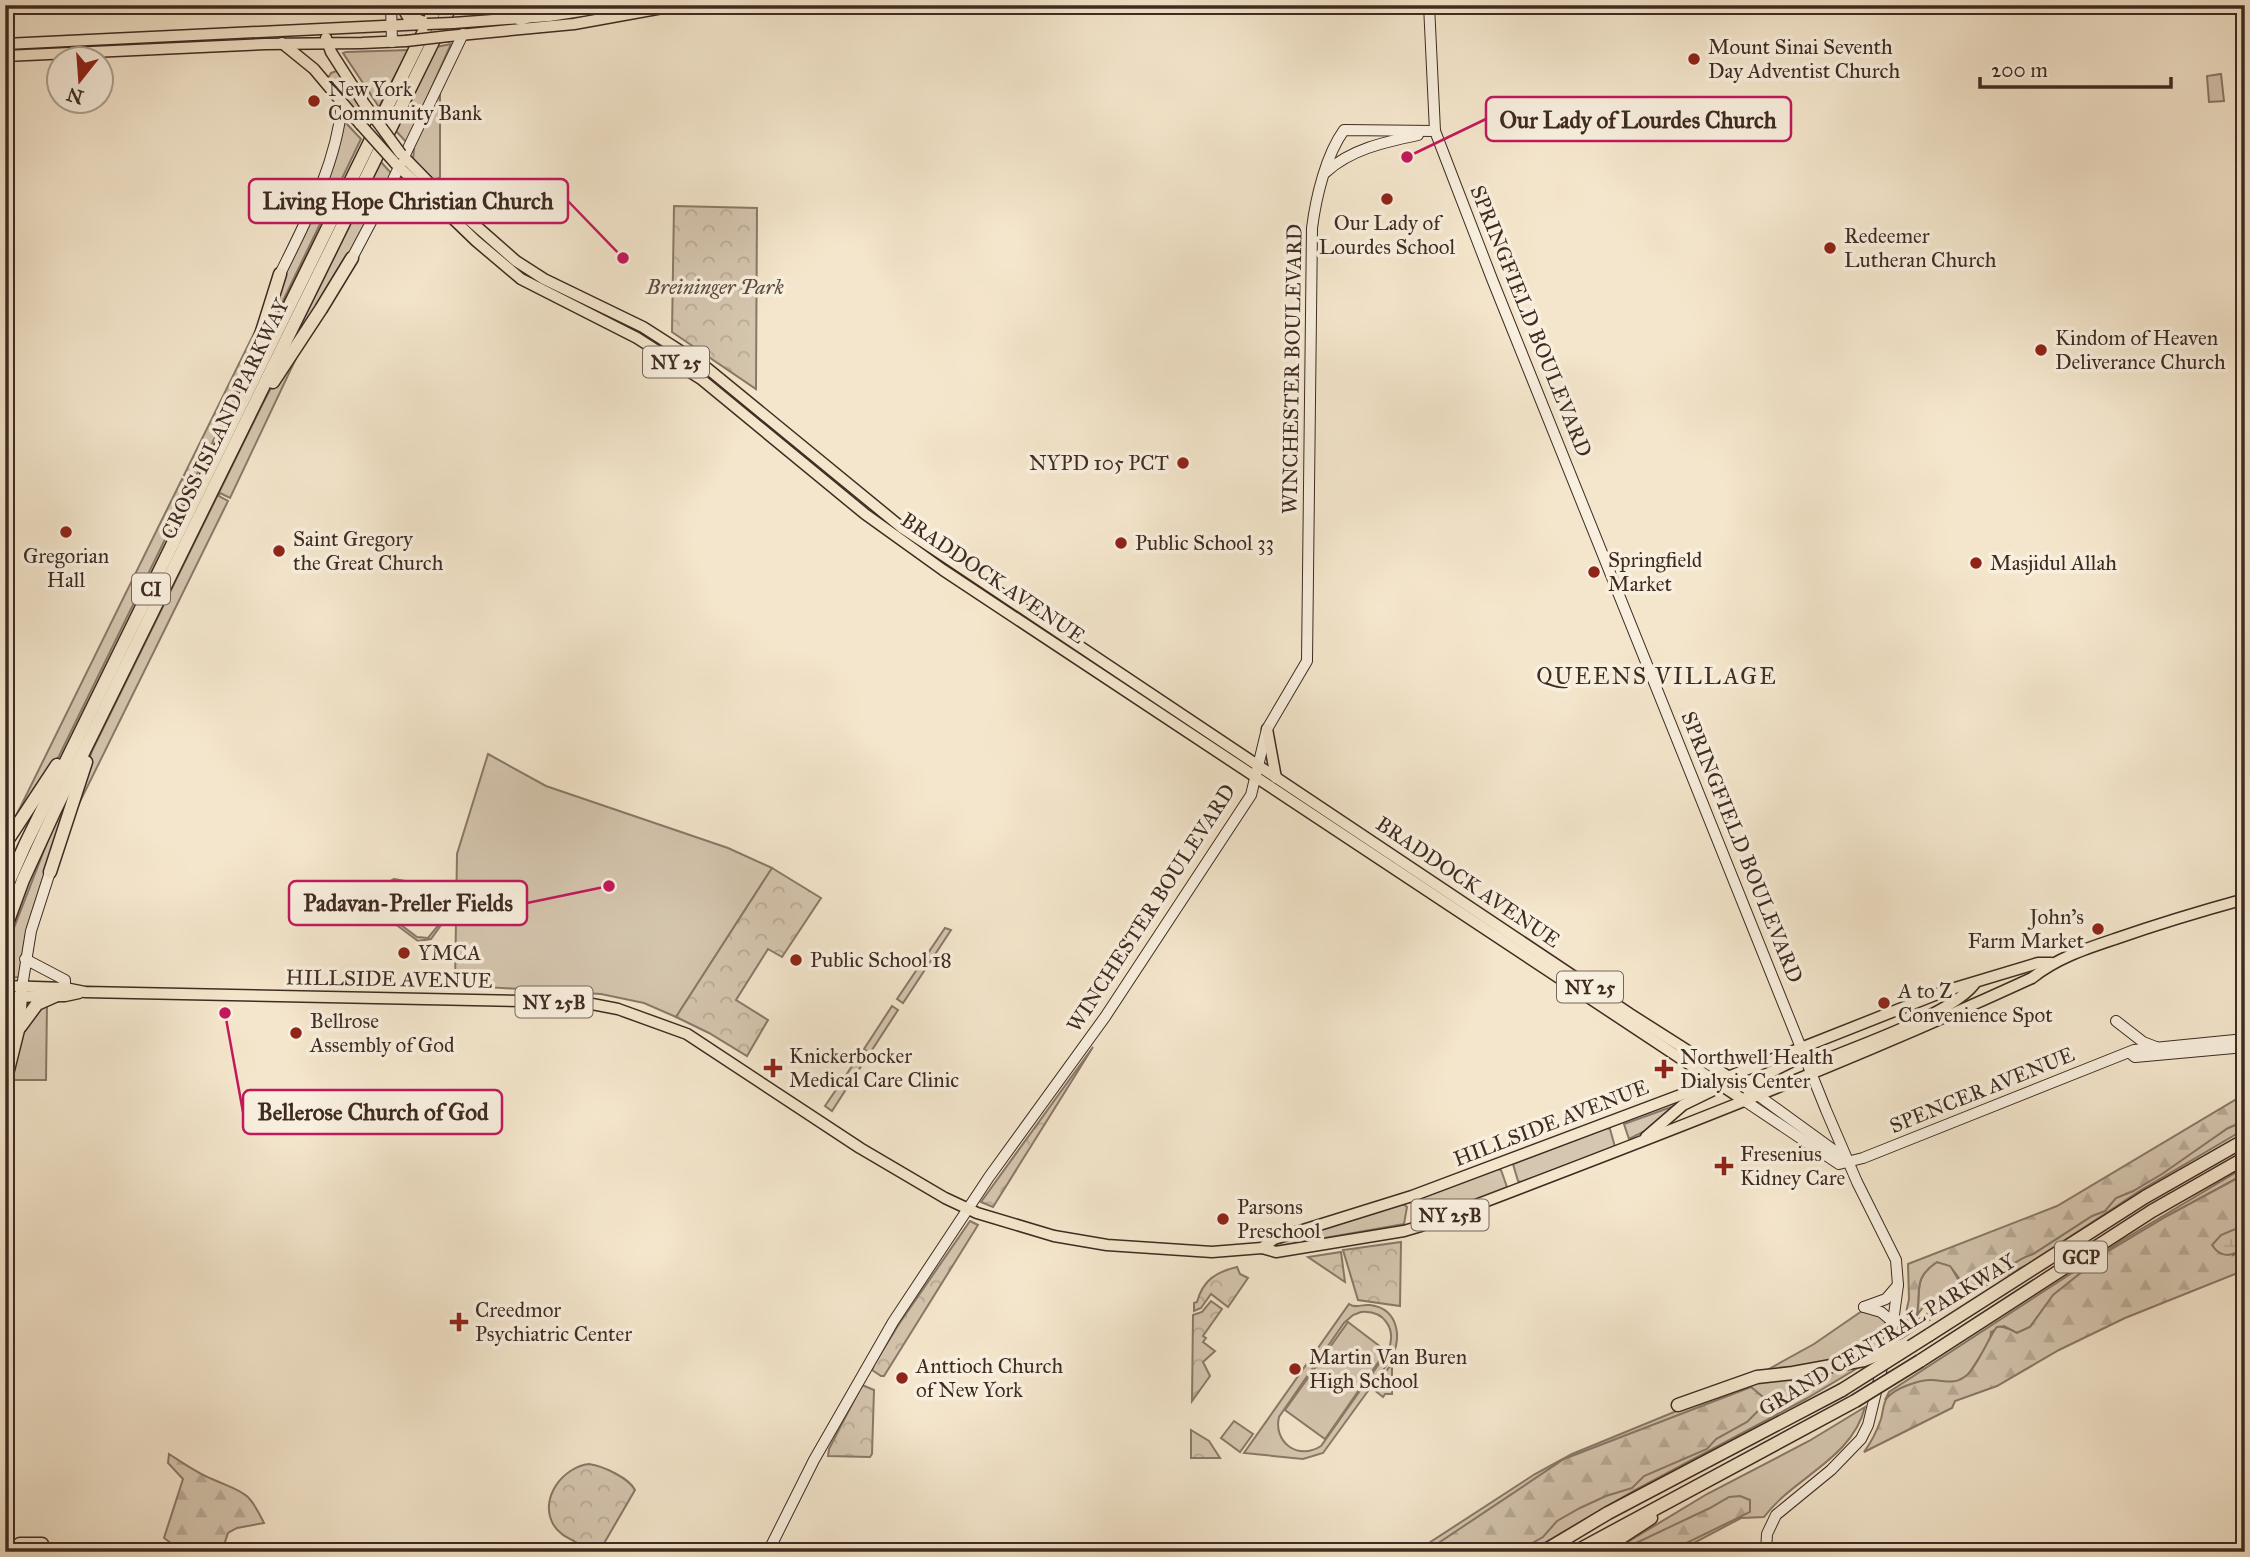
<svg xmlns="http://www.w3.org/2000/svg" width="2250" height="1557" font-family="'IM FELL Great Primer',serif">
	<defs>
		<pattern id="forest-firs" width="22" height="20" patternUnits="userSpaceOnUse" patternTransform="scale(1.75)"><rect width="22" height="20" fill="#d5c6af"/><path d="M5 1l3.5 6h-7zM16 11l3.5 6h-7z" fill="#b8aa96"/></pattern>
		<pattern id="wetland-marsh" width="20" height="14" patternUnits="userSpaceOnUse" patternTransform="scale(1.75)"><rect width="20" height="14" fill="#d5c6af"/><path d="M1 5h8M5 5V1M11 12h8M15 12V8" fill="none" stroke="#b8aa96"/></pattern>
		<pattern id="park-crowns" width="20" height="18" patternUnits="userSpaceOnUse" patternTransform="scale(1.75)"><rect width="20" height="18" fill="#d5c6af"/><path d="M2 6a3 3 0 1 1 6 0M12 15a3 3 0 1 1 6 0" fill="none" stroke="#b8aa96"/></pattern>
	</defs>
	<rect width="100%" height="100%" fill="#f4e6cc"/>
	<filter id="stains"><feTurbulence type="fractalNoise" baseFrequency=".00286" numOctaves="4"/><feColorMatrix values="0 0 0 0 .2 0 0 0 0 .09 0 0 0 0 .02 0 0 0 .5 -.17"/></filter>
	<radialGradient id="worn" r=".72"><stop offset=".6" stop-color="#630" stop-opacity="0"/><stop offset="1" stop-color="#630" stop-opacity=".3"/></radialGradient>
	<g fill="#d5c6af" stroke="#8a7868" stroke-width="2" fill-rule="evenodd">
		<path d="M457,5H550L452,13Z"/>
		<path d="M451,44L407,143L396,131L436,47Z"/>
		<path d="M408,50L379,107L343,53L346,52Z"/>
		<path d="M336,71L342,74L370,118L363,123L328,78L331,73Z"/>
		<path d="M2221,74L2224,101L2209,102L2207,76Z"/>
		<path d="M440,89V177L434,181L413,159L414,149H412Z"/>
		<path d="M344,121L361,139L267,334L287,267Z"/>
		<path d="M380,161L392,174L336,281L293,341L323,276Z"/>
		<path d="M262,317L246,374L59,756L13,825L12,824L182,479L192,483L193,480L184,475Z"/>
		<path d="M308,333L230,498L220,493L219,496L228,501L70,822L68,821L92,751L262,405L273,384Z"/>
		<path d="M488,754L546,786L728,848L772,868L676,1017L644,1003L601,994L455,985L457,854Z"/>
		<path d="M72,787L27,928L19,977L5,978V951L57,817Z"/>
		<path d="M394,879L405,881L443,910L444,921L431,939L418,941L378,911C373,898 383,885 394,879ZM396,882L403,883L440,913L441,922L428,938L417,937L380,909C377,898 386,885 396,882Z"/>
		<path d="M945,928L951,930L903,1003L897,999Z"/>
		<path d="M47,1005L46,1080H14L5,1504V1090L22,1029L29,1014Z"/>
		<path d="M892,1006L898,1010L870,1053L864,1049Z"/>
		<path d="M859,1056L865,1060L832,1111L825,1106Z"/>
		<path d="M1674,1106L1647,1130L1629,1139L1624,1124Z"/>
		<path d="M2245,1121V1129L2141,1190L2027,1265L1974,1291L1899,1340L1901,1332L1939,1305L1936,1299L1924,1306L1917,1315C1921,1289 1913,1278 1937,1262L1950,1265L1958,1279L2033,1254L2092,1216L2105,1211L2115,1198L2133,1191L2228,1128Z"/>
		<path d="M1607,1128L1610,1129L1615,1147L1521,1182L1518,1181L1513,1164Z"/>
		<path d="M2245,1167V1174L2167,1216L2107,1252L2054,1295L2030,1327L2017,1333L2004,1326L1991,1332L1990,1341L1968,1375L1957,1382L1945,1383L1931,1380L1893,1393L1885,1400L1889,1392L2121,1241Z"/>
		<path d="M1498,1169L1501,1170L1507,1187L1505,1188L1421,1220L1418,1218V1199Z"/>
		<path d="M1403,1204L1407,1207L1404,1224L1274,1247L1273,1245Z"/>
		<path d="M1349,1304C1356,1309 1361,1304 1370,1305C1400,1309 1403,1341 1389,1362L1323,1453L1303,1459L1244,1453ZM1361,1312C1385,1310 1397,1330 1388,1351L1321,1446C1298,1461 1273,1442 1279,1417L1344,1323L1353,1315Z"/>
		<path d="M1869,1310L1884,1319L1886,1327L1880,1349L1837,1362L1767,1370L1814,1344L1862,1311Z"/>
		<path d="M1348,1322L1386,1351L1325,1439L1285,1410Z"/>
		<path d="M1390,1366L1392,1368V1394H1385L1383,1397L1373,1389Z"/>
		<path d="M1861,1366L1806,1399L1635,1490L1529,1552H1415L1535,1474L1572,1454L1752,1380Z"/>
		<path d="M1865,1407C1852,1459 1794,1477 1764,1517L1741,1518L1677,1552H1611L1707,1494L1809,1441Z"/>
		<path d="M1234,1421L1253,1434L1240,1452L1221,1438Z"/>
	</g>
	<g fill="url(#forest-firs)" stroke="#8a7868" stroke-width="2">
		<path d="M2245,1097V1121L2228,1128L2162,1174L2133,1191L2116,1198L2105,1211L2092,1216L2033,1254C2008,1261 1991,1288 1964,1285L1950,1266L1937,1262C1913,1278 1921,1289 1917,1315L1904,1322L1909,1299L1908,1264L2057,1206L2235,1100Z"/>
		<path d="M5,1117H13L5,1504Z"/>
		<path d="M2245,1174V1225L2240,1228L2233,1255L2245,1249V1270L2125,1318L2059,1350L1997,1386L1955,1401L1952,1408L1864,1452C1872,1441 1877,1431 1881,1419C1883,1412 1883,1403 1887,1398C1895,1388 1919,1380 1931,1380C1945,1380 1954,1386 1967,1375C1977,1367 1993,1329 1997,1327C2004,1325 2011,1330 2017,1333L2030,1327L2053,1295L2107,1252L2167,1216Z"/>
		<path d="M1751,1387L1763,1397L1762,1407L1747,1422L1716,1439L1707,1449L1644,1476L1632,1488L1606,1496L1580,1508L1557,1521L1543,1537L1516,1552H1425L1564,1459Z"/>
		<path d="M169,1454C183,1463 197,1473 212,1479C244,1493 248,1490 264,1523L237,1528L228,1533L224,1545H186L182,1552H175L176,1547L164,1538L183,1479L168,1463Z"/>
		<path d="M1740,1496L1750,1500V1512L1668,1552H1617L1710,1508L1729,1497Z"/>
	</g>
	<path fill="url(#wetland-marsh)" stroke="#8a7868" stroke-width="2" d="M2245,1225V1249C2231,1256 2221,1259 2212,1245L2221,1235Z"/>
	<g fill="url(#park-crowns)" stroke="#8a7868" stroke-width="2">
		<path d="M674,206L757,208L756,389L672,332Z"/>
		<path d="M772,868L821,898L782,957L768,949L736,1000L768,1020L747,1056L709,1033L676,1017Z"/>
		<path d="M1093,1047L993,1207L981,1202Z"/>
		<path d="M970,1221L978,1225L884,1376H881L872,1370L875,1363L899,1324Z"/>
		<path d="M1401,1242L1400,1306L1358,1300L1343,1250Z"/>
		<path d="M1341,1252L1345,1282L1308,1257Z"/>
		<path d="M1237,1267L1240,1274L1248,1278L1228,1307L1211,1294L1201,1308L1194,1311V1303L1197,1302C1203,1280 1216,1272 1237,1267Z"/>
		<path d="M1211,1301L1222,1309L1203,1336L1206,1338L1203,1342L1215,1351L1203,1362L1210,1376L1192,1401L1193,1315L1202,1312Z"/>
		<path d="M862,1385L874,1390L872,1454L870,1457L828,1456L829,1449Z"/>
		<path d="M1191,1430L1209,1441L1220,1458H1191Z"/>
		<path d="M589,1464C603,1466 629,1478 635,1490L599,1552C589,1552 582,1546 574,1541C566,1537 558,1533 553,1524C539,1498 563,1467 589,1464Z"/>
	</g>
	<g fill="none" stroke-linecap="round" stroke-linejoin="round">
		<g stroke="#3f2b22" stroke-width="12">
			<g id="secondary">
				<path d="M391,5L392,42"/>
				<path d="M1429,5L1435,131L1492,279L1826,1110L1857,1182L1896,1260L1898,1285L1893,1322L1868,1425L1861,1439L1831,1470L1776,1515L1767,1534L1766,1552"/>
				<path d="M1326,172C1351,149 1385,142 1418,135"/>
				<path d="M389,188L415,183"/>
				<path d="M352,258L389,188L463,34"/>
				<path d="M280,274C307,219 336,165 342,104"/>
				<path d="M25,959L65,980V988"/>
				<path d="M21,993L31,931L50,872"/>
				<path d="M2116,1021L2143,1042L2156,1047"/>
				<path d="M2130,1053L2135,1057L2245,1047"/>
				<path d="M1759,1096L1846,1159"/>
				<path d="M1745,1101L1839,1164L1863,1158L2134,1050L2245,1039"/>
				<path d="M1864,1307L1886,1299L1898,1285"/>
				<path d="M1864,1307L1881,1312L1893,1322"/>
				<path d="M768,1552L814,1460L893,1322L989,1177L1105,1017L1251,795L1267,729L1307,661L1312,228C1316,197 1326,155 1344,130L1435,131"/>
			</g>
		</g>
		<g stroke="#3f2b22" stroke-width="13">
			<g id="primary">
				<path d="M453,23L549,16L619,5"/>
				<path d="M449,36L574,24L679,5"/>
				<path d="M326,38L331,52L363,102"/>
				<path d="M282,43L314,69L361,125"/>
				<path d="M5,44L425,24"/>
				<path d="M5,56L265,44L362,43L406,41"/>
				<path d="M401,154L442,196L516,261L544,279L643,327L707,368L901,527L1630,1014L1759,1096"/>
				<path d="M395,163L476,241L521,279L637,338L701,379L865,514L943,570L1745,1101"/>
				<path d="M1267,729L1276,778"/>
				<path d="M5,986L65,988L85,992L525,1001L592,1004L618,1009L687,1034L860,1148L945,1198L977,1213L1054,1236L1107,1245L1212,1252L1262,1248L1276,1252L1404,1231L1421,1226C1626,1148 1832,1070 2032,978C2057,958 2085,949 2115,939C2158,924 2201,911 2245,899"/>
				<path d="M5,997L65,996L79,993"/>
				<path d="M1809,1066C1847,1050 1954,1014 1975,983"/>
				<path d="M1748,1095L1767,1074L1805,1055"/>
				<path d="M1646,1137L1683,1105L1724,1085"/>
				<path d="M1262,1248L1274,1239L1412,1196L1715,1082L1945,991L2038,963H2051"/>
			</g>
		</g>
		<g stroke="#3f2b22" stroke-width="15">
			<g id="highway">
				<path d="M402,5L409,17L427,24"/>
				<path d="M520,19L562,5"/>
				<path d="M250,370L280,274"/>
				<path d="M273,382L321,309L352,258"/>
				<path d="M5,844L57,765"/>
				<path d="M50,872L86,762"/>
				<path d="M5,890L25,845L437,5"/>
				<path d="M5,929L23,880L55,810L451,5"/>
				<path d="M20,1027L37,1004L55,996"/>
				<path d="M5,1082L18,1030L21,997"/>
				<path d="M1929,1335L2145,1197L2245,1140"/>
				<path d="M1920,1361L2152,1211L2245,1158"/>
				<path d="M1678,1405L1757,1377L1793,1373L1864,1360"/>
				<path d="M6,1552L20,1544H42"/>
				<path d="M1543,1552L1608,1513L1842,1390"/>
				<path d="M1575,1552L1855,1401"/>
				<path d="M1599,1552L1651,1518"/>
			</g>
		</g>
		<use href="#secondary" stroke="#f8efde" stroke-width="10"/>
		<use href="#primary" stroke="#f4e6cc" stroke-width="10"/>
		<use href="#highway" stroke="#f4e6cc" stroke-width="12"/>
		<g stroke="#3f2b22" stroke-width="13" stroke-linecap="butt">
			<g id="primary-bridge">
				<path d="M427,24L453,23"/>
				<path d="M406,41L449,36"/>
				<path d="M363,102L401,154"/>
				<path d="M361,125L395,163"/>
			</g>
		</g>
		<g stroke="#3f2b22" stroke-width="15" stroke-linecap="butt">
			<g id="highway-bridge">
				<path d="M1864,1360L1903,1345"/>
				<path d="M1842,1390L1929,1335"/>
				<path d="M1855,1401L1920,1361"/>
			</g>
		</g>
		<use href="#primary-bridge" stroke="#f4e6cc" stroke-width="10"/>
		<use href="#highway-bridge" stroke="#f4e6cc" stroke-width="12"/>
	</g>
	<g fill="#8f2418" stroke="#f8efde" stroke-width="2.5">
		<circle cx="1694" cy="59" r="7"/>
		<circle cx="314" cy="101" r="7"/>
		<circle cx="1387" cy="199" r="7"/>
		<circle cx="1830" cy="248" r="7"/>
		<circle cx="2041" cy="350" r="7"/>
		<circle cx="1183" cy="463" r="7"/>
		<circle cx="66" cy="532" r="7"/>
		<circle cx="1121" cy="543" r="7"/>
		<circle cx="279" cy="551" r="7"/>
		<circle cx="1976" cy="563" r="7"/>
		<circle cx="1594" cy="572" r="7"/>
		<circle cx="2098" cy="929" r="7"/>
		<circle cx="404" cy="953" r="7"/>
		<circle cx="796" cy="960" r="7"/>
		<circle cx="1884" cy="1003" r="7"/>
		<circle cx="296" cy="1033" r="7"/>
		<path d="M769.5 1057.5h7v7h7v7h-7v7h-7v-7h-7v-7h7z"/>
		<path d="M1660.5 1058.5h7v7h7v7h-7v7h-7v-7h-7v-7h7z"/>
		<path d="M1720.5 1155.5h7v7h7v7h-7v7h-7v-7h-7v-7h7z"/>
		<circle cx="1223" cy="1219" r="7"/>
		<path d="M455.5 1311.5h7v7h7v7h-7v7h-7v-7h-7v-7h7z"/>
		<circle cx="1295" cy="1369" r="7"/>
		<circle cx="902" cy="1378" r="7"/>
	</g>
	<g text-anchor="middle" stroke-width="7" stroke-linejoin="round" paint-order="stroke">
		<g fill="#f8efde" stroke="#76665a" stroke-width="2">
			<rect x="643" y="346.5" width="66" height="31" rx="5"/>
			<rect x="132" y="573.5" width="38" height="31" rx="5"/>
			<rect x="1557" y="971.5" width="66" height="31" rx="5"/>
			<rect x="515.5" y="986.5" width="77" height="31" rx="5"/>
			<rect x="1411.5" y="1199.5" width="77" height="31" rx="5"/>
			<rect x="2055" y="1241.5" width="52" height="31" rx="5"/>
		</g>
		<g font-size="19" font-weight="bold" fill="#3f2b22">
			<text x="676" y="369">NY 25</text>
			<text x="151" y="596">CI</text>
			<text x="1590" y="994">NY 25</text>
			<text x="554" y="1009">NY 25B</text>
			<text x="1450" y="1222">NY 25B</text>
			<text x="2081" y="1264">GCP</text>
		</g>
		<g font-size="21" fill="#3f2b22" stroke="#f8efde" text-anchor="start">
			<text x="1708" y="54">Mount Sinai Seventh<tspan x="1708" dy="24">Day Adventist Church</tspan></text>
			<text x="328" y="96">New York<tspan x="328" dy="24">Community Bank</tspan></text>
			<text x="1387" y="230" text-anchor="middle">Our Lady of<tspan x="1387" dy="24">Lourdes School</tspan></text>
			<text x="1844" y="243">Redeemer<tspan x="1844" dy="24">Lutheran Church</tspan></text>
			<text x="2055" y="345">Kindom of Heaven<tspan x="2055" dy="24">Deliverance Church</tspan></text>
			<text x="1169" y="470" text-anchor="end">NYPD 105 PCT</text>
			<text x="293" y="546">Saint Gregory<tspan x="293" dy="24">the Great Church</tspan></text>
			<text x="1135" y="550">Public School 33</text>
			<text x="66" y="563" text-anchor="middle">Gregorian<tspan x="66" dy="24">Hall</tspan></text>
			<text x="1608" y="567">Springfield<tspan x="1608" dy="24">Market</tspan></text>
			<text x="1990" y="570">Masjidul Allah</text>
			<text x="2084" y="924" text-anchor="end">John’s<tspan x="2084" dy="24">Farm Market</tspan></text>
			<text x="418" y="960">YMCA</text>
			<text x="810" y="967">Public School 18</text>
			<text x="1898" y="998">A to Z<tspan x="1898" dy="24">Convenience Spot</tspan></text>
			<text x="310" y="1028">Bellrose<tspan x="310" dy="24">Assembly of God</tspan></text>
			<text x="789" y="1063">Knickerbocker<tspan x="789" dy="24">Medical Care Clinic</tspan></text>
			<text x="1680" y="1064">Northwell Health<tspan x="1680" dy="24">Dialysis Center</tspan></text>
			<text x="1740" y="1161">Fresenius<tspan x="1740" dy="24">Kidney Care</tspan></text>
			<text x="1237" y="1214">Parsons<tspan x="1237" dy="24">Preschool</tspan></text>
			<text x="475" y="1317">Creedmor<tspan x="475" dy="24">Psychiatric Center</tspan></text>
			<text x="1309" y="1364">Martin Van Buren<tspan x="1309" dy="24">High School</tspan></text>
			<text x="916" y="1373">Anttioch Church<tspan x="916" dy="24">of New York</tspan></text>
		</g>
		<g font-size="21" font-style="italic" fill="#5d4a3e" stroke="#f8efde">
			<text x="715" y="294">Breininger Park</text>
		</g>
		<g font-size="21" fill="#3f2b22" stroke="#f8efde">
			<text transform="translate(1531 321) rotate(68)" y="7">SPRINGFIELD BOULEVARD</text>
			<text transform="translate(1292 369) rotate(-89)" y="7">WINCHESTER BOULEVARD</text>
			<text transform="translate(225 419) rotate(-64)" y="7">CROSS ISLAND PARKWAY</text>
			<text transform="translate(993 578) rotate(34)" y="7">BRADDOCK AVENUE</text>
			<text transform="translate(1742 847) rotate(68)" y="7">SPRINGFIELD BOULEVARD</text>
			<text transform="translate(1468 882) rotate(34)" y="7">BRADDOCK AVENUE</text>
			<text transform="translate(1151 908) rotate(-57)" y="7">WINCHESTER BOULEVARD</text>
			<text transform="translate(389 979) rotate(1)" y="7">HILLSIDE AVENUE</text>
			<text transform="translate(1982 1090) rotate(-22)" y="7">SPENCER AVENUE</text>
			<text transform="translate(1551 1123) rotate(-21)" y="7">HILLSIDE AVENUE</text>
			<text transform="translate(1887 1335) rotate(-31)" y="7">GRAND CENTRAL PARKWAY</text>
		</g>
		<g font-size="23" letter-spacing="2" fill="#3f2b22" stroke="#f8efde">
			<text x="1657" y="684">QUEENS VILLAGE</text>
		</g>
	</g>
	<path fill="none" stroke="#c2185b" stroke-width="2.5" d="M1407 157L1486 119M623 258L568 201M609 886L527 903M225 1013L243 1112"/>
	<g fill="#c2185b" stroke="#f8efde" stroke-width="2.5">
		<circle cx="1407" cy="157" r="7"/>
		<circle cx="623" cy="258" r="7"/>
		<circle cx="609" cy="886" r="7"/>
		<circle cx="225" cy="1013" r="7"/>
	</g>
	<g fill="#f8efde" stroke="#c2185b" stroke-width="2.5">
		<rect x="1486" y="97" width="305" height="44" rx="7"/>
		<rect x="249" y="179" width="319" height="44" rx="7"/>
		<rect x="289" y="881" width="238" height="44" rx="7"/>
		<rect x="243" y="1090" width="259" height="44" rx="7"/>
	</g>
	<g font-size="23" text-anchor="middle" font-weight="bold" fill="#3f2b22">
		<text x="1638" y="128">Our Lady of Lourdes Church</text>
		<text x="408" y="209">Living Hope Christian Church</text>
		<text x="408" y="911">Padavan-Preller Fields</text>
		<text x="373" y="1120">Bellerose Church of God</text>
	</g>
	<rect width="2250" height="1557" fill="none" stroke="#f4e6cc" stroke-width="28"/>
	<rect x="7" y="7" width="2236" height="1543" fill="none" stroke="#3f2b22" stroke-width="3.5"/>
	<rect x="14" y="14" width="2222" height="1529" fill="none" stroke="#3f2b22" stroke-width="2"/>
	<g transform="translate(80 80) rotate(197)"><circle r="33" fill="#f8efde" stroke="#aea193" stroke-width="2"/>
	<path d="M0-5L12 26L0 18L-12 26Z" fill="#8f2418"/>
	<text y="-10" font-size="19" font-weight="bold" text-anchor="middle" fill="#3f2b22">N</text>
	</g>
	<path d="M1980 77v10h191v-10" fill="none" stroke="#3f2b22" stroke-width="3.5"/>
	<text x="1991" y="77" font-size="21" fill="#3f2b22" stroke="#f8efde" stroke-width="5" paint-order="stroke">200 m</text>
	<rect width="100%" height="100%" filter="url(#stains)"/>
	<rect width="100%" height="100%" fill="url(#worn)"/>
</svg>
